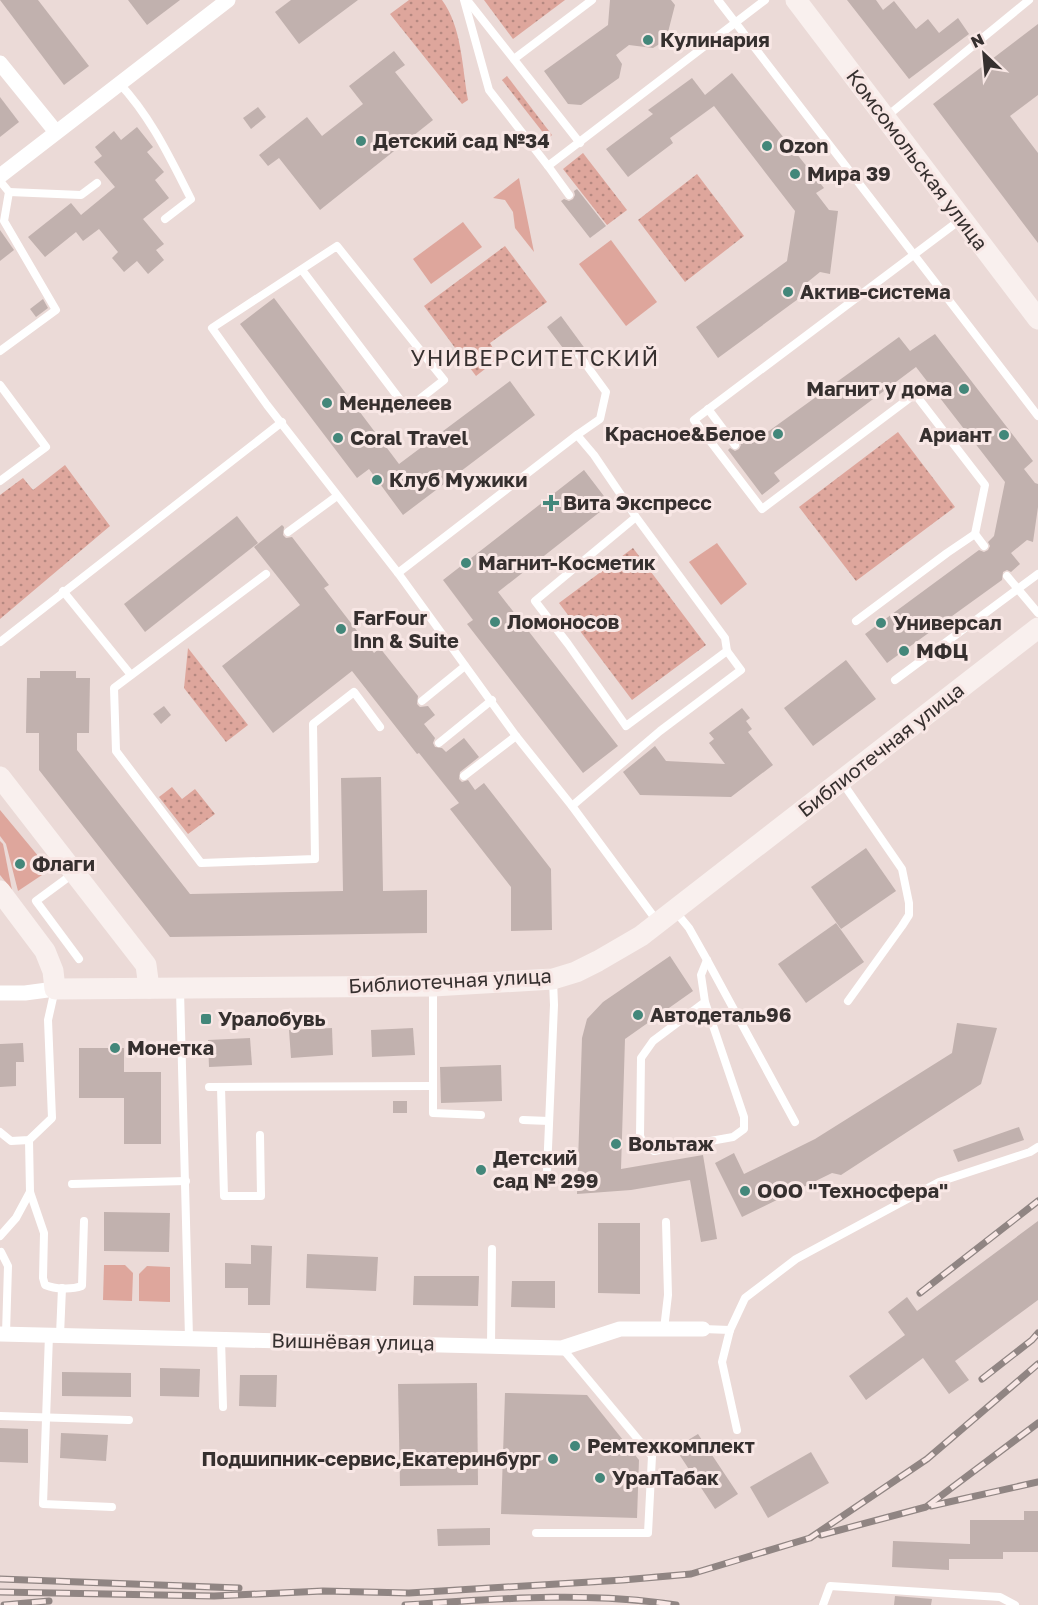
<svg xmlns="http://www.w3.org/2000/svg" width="1038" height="1605" font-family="'Golos Text',sans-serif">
	<defs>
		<pattern id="park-dots" width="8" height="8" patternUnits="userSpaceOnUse" patternTransform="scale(1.5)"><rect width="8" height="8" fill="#dea69c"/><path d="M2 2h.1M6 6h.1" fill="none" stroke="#b58880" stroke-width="1.8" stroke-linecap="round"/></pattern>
	</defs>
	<rect width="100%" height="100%" fill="#ebdad7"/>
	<g fill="#dea69c">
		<path d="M519,178L534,252L515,228L513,212L505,200L493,198Z"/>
		<path d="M463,222L482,247L431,284L413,259Z"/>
		<path d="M611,240L657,302L626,326L579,264Z"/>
		<path d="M717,543L747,584L721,605L689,562Z"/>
		<path d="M0,810L44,863L42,875L18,891L6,844L0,836Z"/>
		<path d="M0,841L3,844L12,890L0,875Z"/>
		<path d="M104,1265H125L133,1273L132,1301L103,1300Z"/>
		<path d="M147,1266L170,1267V1302L139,1301V1274Z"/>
	</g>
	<g fill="url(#park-dots)">
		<path d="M409,0H442C462,27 462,67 468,100L462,104L390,14Z"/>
		<path d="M484,0H565L513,39Z"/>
		<path d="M507,76L552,135L548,139L502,80Z"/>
		<path d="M583,153L627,210L607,225L563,169Z"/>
		<path d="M697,174L744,236L685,282L638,220Z"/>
		<path d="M505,246L547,302L490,343L499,358L476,376L424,306Z"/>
		<path d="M898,432L955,507L856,581L799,507Z"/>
		<path d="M65,465L110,526L0,619V495L23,478L33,490Z"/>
		<path d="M633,548L706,645L632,700L559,603Z"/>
		<path d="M188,648L248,725L226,742L184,688Z"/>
		<path d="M172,787L182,799L195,789L215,814L188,834L159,797Z"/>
	</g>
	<g fill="#c1b1ae">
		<path d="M0,0H38L89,66L64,85Z"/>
		<path d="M128,0H180L147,25Z"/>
		<path d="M291,0H358L299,44L275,12Z"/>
		<path d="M610,0H671L675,5L666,40L653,48L629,45L616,55L622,64L619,78L581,105L568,104L544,71L608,25Z"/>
		<path d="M847,0H876L883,10L894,1L916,29L928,19L939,33L958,18L969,34L909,79Z"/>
		<path d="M1038,24V95L1010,116L1038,153V243L933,104Z"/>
		<path d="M394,51L405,65L395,72L433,120L320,210L279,158L268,166L259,155L307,117L322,136L363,104L349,86Z"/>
		<path d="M732,73L824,188L816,193L829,210L838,211L830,274L820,272L804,285L809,291L718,358L696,327L787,261L795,211L714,106L670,138L673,143L628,177L606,149L653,114L648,110L692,78L705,95Z"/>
		<path d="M0,97L19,122L0,137Z"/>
		<path d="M258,107L266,117L251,129L243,118Z"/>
		<path d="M137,127L153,147L147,152L164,172L155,180L169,198L143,219L164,244L156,250L164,260L148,274L137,261L124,272L112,258L118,252L99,229L83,241L76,232L45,257L28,237L71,203L81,215L115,187L94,162L102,156L95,147L114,131L121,140Z"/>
		<path d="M577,189L606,226L590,238L561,201L564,199L569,201L573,199L575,195L574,191Z"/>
		<path d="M0,230L14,250L0,261Z"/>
		<path d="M274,298L399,464L510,381L535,415L403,515L369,469L357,478L240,324Z"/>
		<path d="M43,299L48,308L36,317L30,309Z"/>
		<path d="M561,316L586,350L584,351L579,349L575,351L574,359L572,360L547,327Z"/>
		<path d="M935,334L1033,461L1024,469L1035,483L1038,484V507L1033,542L1027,540L1011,553L1020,564L1011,572L1007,570L1003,572L1002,580L887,663L865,634L979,550L984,552L988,550L990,546L988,542L994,536L1005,482L916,367L774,473L780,481L762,495L728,450L730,448L735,451L739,449L741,445L739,441L745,437L751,444L899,337L910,351Z"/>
		<path d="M584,470L610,504L498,592L618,746L583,773L467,624L473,620L443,580Z"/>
		<path d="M237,516L258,543L145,632L124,604Z"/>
		<path d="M282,525L284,527L283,535L286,538L292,537L329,585L324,588L374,653L380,648L418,696L417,704L420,707L428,706L435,715L424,724L435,738L433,743L435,747L442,748L446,752L464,738L479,757L460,772L459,779L462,782L468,780L475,790L484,783L551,869L552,930L511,931V887L450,809L459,803L419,753L417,754L352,671L273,733L222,666L300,605L254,547Z"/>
		<path d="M846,660L876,699L813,746L784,708Z"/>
		<path d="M40,671H76V678H90L89,733H77V750L190,894L343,891L341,778L381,777L383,891L427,890V933L170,937L39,770V733H26L27,678H40Z"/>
		<path d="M164,706L171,715L161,724L153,714Z"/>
		<path d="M742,708L750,718L746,721L752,729L748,732L773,765L731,797L640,795L623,772L655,746L666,761L725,764L709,743L714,739L709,733Z"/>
		<path d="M866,848L896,891L841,929L811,887Z"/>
		<path d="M836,923L864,962L806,1003L778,964Z"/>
		<path d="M670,956L693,991L625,1039L621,1169L703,1155L717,1239L701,1242L690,1180L631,1190L577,1194L582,1038L587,1019L603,1002Z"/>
		<path d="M957,1023L997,1028L981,1084L841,1175L832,1173L742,1217L715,1163L734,1153L744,1174L815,1139L952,1053Z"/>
		<path d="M332,1028L333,1055L291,1058L289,1030Z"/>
		<path d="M413,1028L415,1055L372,1057L371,1030Z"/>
		<path d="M250,1038L252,1065L209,1067L208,1040Z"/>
		<path d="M23,1043L24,1062H16V1086L0,1087V1044Z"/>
		<path d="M79,1048H124V1072H161V1144H124V1098H79Z"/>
		<path d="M501,1065L502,1101L441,1103L440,1067Z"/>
		<rect x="393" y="1101" width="14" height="12"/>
		<path d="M1019,1127L1024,1140L958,1162L953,1150Z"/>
		<path d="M104,1212L170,1213L169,1252L104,1251Z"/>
		<path d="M1038,1221V1300L955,1361L969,1380L949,1394L923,1358L866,1400L849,1376L905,1335L888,1312L907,1297L917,1311Z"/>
		<path d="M598,1223H640V1294L598,1293Z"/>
		<path d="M251,1245L272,1246L270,1305H248V1288H225V1263L251,1264Z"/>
		<path d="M307,1254L378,1257L376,1291L306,1288Z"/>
		<path d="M414,1276H479L478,1306L413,1305Z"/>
		<path d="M512,1281H555V1308L511,1307Z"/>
		<path d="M160,1368L200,1369L199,1397L160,1396Z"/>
		<path d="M62,1372L131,1373V1397L62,1396Z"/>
		<path d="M240,1375H277L276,1407L239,1406Z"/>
		<path d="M477,1383L478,1485L400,1486L398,1384Z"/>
		<path d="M505,1393L587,1395L639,1460L637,1518L501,1514Z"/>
		<path d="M0,1428L28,1429V1463L0,1462Z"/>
		<path d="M61,1433L108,1435L106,1461L60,1458Z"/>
		<path d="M698,1434L738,1494L715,1509L675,1448Z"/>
		<path d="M811,1452L829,1483L768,1518L750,1487Z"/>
		<path d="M1024,1511H1038V1552H1003V1559H949V1570L892,1567L893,1541L970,1544V1520H1024Z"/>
		<path d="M490,1528V1545L438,1546L437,1529Z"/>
		<path d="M895,1596L932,1599L931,1605H894Z"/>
	</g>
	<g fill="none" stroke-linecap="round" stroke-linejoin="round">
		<g stroke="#fff" stroke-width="8">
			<path d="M464,0L489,90L548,166"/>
			<path d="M467,0L580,143"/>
			<path d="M718,0L1038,416"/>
			<path d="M514,59L592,0"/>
			<path d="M119,83C151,117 170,158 191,199L165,219"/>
			<path d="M886,117L1029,0"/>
			<path d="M0,181L9,192L4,221L56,310L0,351"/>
			<path d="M9,192L81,195L97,183"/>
			<path d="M569,195L548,166L765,0"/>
			<path d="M302,270L407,409L444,380L337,246L212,328L267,405L398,573L516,736L572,806L657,921"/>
			<path d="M0,385L46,447L0,481"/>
			<path d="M708,409L735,445"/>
			<path d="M577,435L594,455L636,517L725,638L727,651L626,726L568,644L535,601L636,517"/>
			<path d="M288,532L337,496"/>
			<path d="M975,534L984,546"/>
			<path d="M398,573L577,435L600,419L606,392L579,355"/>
			<path d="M266,574L114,688L116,751L201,863L315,859L313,724L354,692L380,727"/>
			<path d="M1007,576L1038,613"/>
			<path d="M63,591L131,675"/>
			<path d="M856,621L947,553L975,534L985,485L915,394L762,509L694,420L960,220"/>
			<path d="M0,642L282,422"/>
			<path d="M895,680L1038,574"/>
			<path d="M422,701L465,666"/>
			<path d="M439,743L492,700"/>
			<path d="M464,776L516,736"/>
			<path d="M842,782L902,869L909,903V915L902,926L848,1001"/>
			<path d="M572,806L660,731L741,670L727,651"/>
			<path d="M74,873L36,901L79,959"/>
			<path d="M675,911L689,928L707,960L795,1122"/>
			<path d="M433,987V1113L481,1115"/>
			<path d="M180,990L189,1338"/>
			<path d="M705,1002L653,1041L641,1058L640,1136L645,1146L654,1151L733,1137L744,1129V1117L705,1002L701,975L707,960"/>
			<path d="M209,1087L433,1086"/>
			<path d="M221,1087L224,1196H261L260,1135"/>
			<path d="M523,1120L549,1121"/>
			<path d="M0,1132L11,1141L29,1140L52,1118L48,1020L55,989"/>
			<path d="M29,1140L30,1192L44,1233L43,1278L45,1285C55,1289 71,1290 82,1286L84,1221"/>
			<path d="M547,1172L554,1005L553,980"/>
			<path d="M72,1184L186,1181"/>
			<path d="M0,1236L16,1218L30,1192"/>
			<path d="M1,1252L8,1266L6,1334"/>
			<path d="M664,1329L668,1295L666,1222"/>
			<path d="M703,1329L730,1330"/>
			<path d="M49,1335L43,1504L112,1507"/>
			<path d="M60,1335L62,1288"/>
			<path d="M221,1339L223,1407"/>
			<path d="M491,1346L492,1249"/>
			<path d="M0,1416L129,1420"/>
			<path d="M737,1430L722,1362L730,1330L745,1298L796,1259L939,1182L1030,1152L1038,1147"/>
			<path d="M536,1533H648L652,1456L562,1348"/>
			<path d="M823,1605L830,1586L1000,1597L1015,1605"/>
		</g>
		<g stroke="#fff" stroke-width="15">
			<path d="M0,63L56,132"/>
			<path d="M0,176L228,0"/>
			<path d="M0,993H25L55,989"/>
			<path d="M0,1334L562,1348L620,1329H703"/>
		</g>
		<g stroke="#f9f0ee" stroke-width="21">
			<path d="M796,0L1038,319"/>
			<path d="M0,777L146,965L149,988"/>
			<path d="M0,891L45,951L53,971L55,989L433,986L553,979L576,972L598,961L641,936L1038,628"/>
		</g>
		<g stroke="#908583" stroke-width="7">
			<g id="rail">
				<path d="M920,1293L1038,1201"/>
				<path d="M982,1379L1032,1340L1038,1333"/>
				<path d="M931,1506L1038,1482"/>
				<path d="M821,1535L926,1507L1038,1423"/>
				<path d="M0,1579L239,1588"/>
				<path d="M0,1592L214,1596L323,1591L409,1593L623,1580L691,1574L810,1538L927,1459L1038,1364"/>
				<path d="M4,1605L49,1601"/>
				<path d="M405,1605C494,1599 587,1591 676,1605"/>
			</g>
		</g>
		<use href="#rail" stroke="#f8e7e5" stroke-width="4.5" stroke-dasharray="14" stroke-linecap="butt"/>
	</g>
	<g fill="#43877a" stroke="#f8e7e5" stroke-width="2">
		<circle cx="648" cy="40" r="6"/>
		<circle cx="361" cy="141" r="6"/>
		<circle cx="767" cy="146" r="6"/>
		<circle cx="795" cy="174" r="6"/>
		<circle cx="788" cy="292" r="6"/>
		<circle cx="964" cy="389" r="6"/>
		<circle cx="327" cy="403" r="6"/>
		<circle cx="778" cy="434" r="6"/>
		<circle cx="1004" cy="435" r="6"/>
		<circle cx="338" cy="438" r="6"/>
		<circle cx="377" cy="480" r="6"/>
		<path d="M548 494h6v6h6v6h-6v6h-6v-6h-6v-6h6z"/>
		<circle cx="466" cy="563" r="6"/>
		<circle cx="495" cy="622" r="6"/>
		<circle cx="881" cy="623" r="6"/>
		<circle cx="341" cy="629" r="6"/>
		<circle cx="904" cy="651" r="6"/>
		<circle cx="20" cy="864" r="6"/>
		<circle cx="638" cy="1015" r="6"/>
		<rect x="200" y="1013" width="12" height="12" rx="3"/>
		<circle cx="115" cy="1048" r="6"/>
		<circle cx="616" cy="1144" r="6"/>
		<circle cx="481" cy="1170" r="6"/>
		<circle cx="745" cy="1191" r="6"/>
		<circle cx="575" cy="1446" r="6"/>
		<circle cx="553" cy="1459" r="6"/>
		<circle cx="600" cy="1478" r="6"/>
	</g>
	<g text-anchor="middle" stroke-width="6" stroke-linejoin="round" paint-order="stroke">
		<g font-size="20" font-weight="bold" fill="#36302f" stroke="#f8e7e5" text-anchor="start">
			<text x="660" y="47">Кулинария</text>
			<text x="373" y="148">Детский сад №34</text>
			<text x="779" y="153">Ozon</text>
			<text x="807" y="181">Мира 39</text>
			<text x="800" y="299">Актив-система</text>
			<text x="952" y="396" text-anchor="end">Магнит у дома</text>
			<text x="339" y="410">Менделеев</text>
			<text x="766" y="441" text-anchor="end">Красное&amp;Белое</text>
			<text x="992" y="442" text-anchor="end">Ариант</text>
			<text x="350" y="445">Coral Travel</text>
			<text x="389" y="487">Клуб Мужики</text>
			<text x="563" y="510">Вита Экспресс</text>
			<text x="478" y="570">Магнит-Косметик</text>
			<text x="353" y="625">FarFour<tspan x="353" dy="23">Inn &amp; Suite</tspan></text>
			<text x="507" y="629">Ломоносов</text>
			<text x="893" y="630">Универсал</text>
			<text x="916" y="658">МФЦ</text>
			<text x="32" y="871">Флаги</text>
			<text x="650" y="1022">Автодеталь96</text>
			<text x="218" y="1026">Уралобувь</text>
			<text x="127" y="1055">Монетка</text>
			<text x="628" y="1151">Вольтаж</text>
			<text x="493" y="1165">Детский<tspan x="493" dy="23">сад № 299</tspan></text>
			<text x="757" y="1198">ООО "Техносфера"</text>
			<text x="587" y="1453">Ремтехкомплект</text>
			<text x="541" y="1466" text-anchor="end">Подшипник-сервис,Екатеринбург</text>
			<text x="612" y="1485">УралТабак</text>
		</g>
		<g font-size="20" fill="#36302f" stroke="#f8e7e5">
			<text transform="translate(917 160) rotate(53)" y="7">Комсомольская улица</text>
			<text transform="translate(881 750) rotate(-38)" y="7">Библиотечная улица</text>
			<text transform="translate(450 981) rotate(-3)" y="7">Библиотечная улица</text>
			<text transform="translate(353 1342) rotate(1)" y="7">Вишнёвая улица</text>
		</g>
		<g font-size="22" letter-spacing="1.5" fill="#36302f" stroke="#f8e7e5">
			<text x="535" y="366">УНИВЕРСИТЕТСКИЙ</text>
		</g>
	</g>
	<g transform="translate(984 54) rotate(334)" stroke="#f8e7e5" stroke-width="4.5" paint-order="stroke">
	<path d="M0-4.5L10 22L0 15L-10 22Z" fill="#36302f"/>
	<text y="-9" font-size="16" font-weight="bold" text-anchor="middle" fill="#36302f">N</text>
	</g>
</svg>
